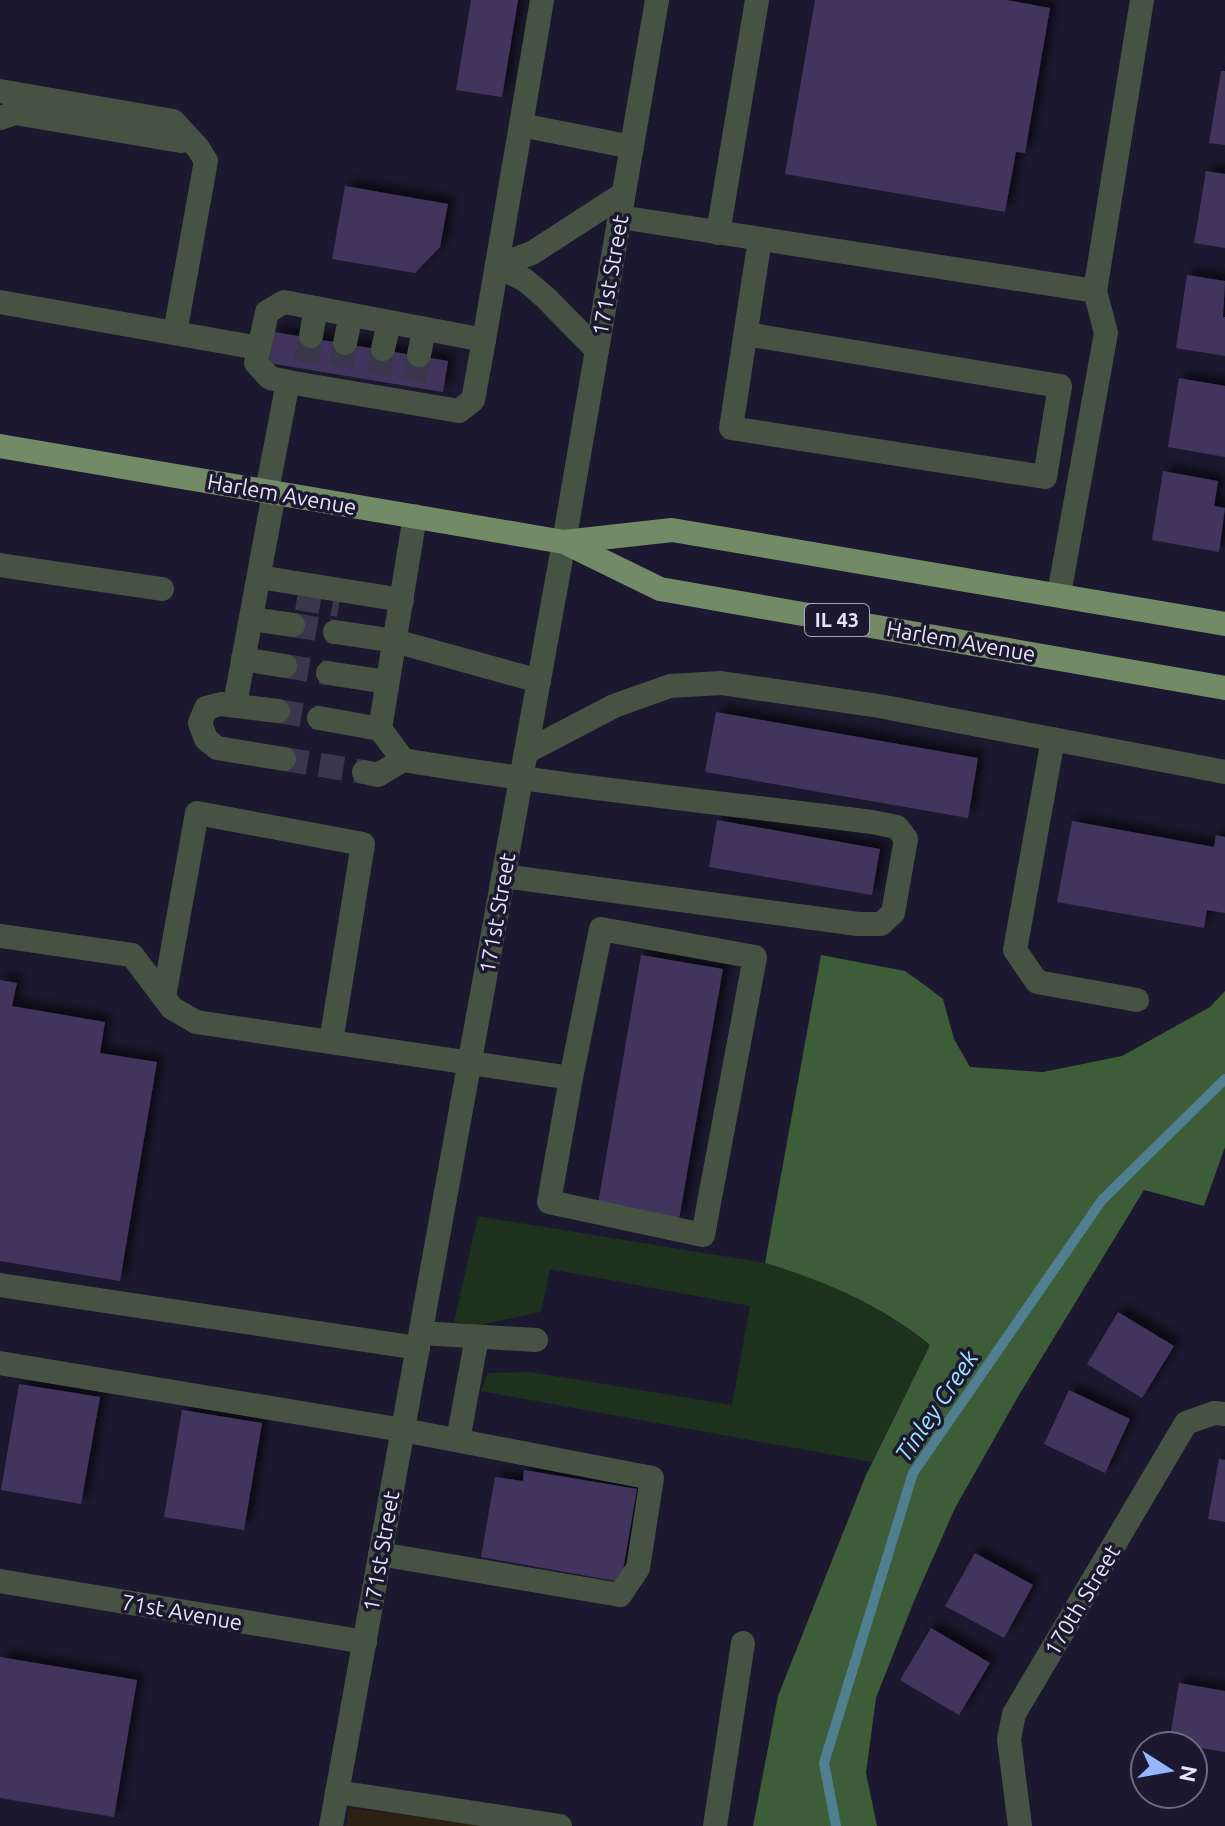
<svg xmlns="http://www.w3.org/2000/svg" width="1225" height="1826" font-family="Ubuntu,sans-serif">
	<defs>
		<filter id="shadow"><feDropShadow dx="7" dy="-7" stdDeviation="4" flood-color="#0009"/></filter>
	</defs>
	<rect width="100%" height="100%" fill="#1c182f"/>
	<path fill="#2c2113" d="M349,1808L490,1826H346Z"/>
	<path fill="#1e311c" d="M478,1216L765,1263C830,1282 876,1304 930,1345L872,1462L481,1391L488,1373L530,1372L732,1405L750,1306L550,1269L541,1312L479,1325L454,1322Z"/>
	<path fill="#3c5d38" d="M821,955L905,971L926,986L943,999L954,1039L970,1067L1043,1072L1122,1056L1210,1007L1225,991V1147L1204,1206L1144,1190L1019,1395L955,1508L914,1601L876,1698L866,1773L877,1826H753L778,1696L866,1475L930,1345C881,1305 825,1281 765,1263Z"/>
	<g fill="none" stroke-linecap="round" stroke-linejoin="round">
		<path stroke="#517f92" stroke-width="10" d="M836,1826L824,1763L913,1473L1102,1200L1225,1079"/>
	</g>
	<g fill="#43345d" filter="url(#shadow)">
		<path d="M471,0H518L502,97L456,90Z"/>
		<path d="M815,0H1007L1050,8L1025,153L1016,152L1005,212L785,174Z"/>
		<path d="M1221,71H1225V145L1209,143Z"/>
		<path d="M1206,171L1225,174V248L1194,243Z"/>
		<path d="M345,186L448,204L440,247L415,273L332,259Z"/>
		<path d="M1187,275L1225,281L1223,317H1225V356L1176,348Z"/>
		<path d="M274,332L448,361L443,392L269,363Z"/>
		<path d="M1179,378L1225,386V457L1168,447Z"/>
		<path d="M1163,471L1218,481L1214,506L1225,508L1219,552L1152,540Z"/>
		<path d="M716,712L978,758L968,818L705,772Z"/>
		<path d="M717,820L880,849L872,895L709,867Z"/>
		<path d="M1072,821L1214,847L1216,835L1225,837V913L1207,910L1204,928L1057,902Z"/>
		<path d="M641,955L723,969L679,1219L598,1204Z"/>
		<path d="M0,980L17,983L12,1006L105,1022L100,1053L157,1062L120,1281L0,1261Z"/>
		<path d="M1118,1312L1174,1346L1142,1398L1087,1364Z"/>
		<path d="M19,1384L100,1397L81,1504L1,1490Z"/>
		<path d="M1069,1390L1130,1419L1105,1473L1044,1444Z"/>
		<path d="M182,1410L262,1423L244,1530L164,1517Z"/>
		<path d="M1219,1459L1225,1460V1522L1208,1519Z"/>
		<path d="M524,1470L637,1489L621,1582L481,1557L495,1477L523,1481Z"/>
		<path d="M975,1553L1033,1585L1004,1638L945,1606Z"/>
		<path d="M931,1628L990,1663L959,1715L900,1680Z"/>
		<path d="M0,1657L137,1680L114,1817L0,1798Z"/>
		<path d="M1179,1683L1225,1691V1752L1169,1743Z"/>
	</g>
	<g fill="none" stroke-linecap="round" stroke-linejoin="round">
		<g stroke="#3a374d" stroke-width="24" stroke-dasharray="24 12" stroke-linecap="butt">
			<path d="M306,362L311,336"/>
			<path d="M341,367L345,343"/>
			<path d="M379,375L383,349"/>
			<path d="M414,381L419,355"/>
			<path d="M297,598L339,605"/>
			<path d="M293,625L335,632"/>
			<path d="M285,666L328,673"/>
			<path d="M278,711L319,718"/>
			<path d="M284,759L364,772"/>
		</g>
		<g stroke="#475342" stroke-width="24">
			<path d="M542,0L521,125L632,147"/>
			<path d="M0,91L173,121L198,148L206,161L175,333"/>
			<path d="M0,118L15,113L181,141"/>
			<path d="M620,217L1095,291"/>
			<path d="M718,233L757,0"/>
			<path d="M497,266L532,253L623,194"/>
			<path d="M497,266L525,280L546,298L597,350"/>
			<path d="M0,302L259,348"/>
			<path d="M746,334L1060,386L1045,477L731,428L760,239"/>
			<path d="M311,336L316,308"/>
			<path d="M345,343L351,315"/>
			<path d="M383,349L389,322"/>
			<path d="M419,355L424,329"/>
			<path d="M288,382L270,378L256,363L267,312L284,302L484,340L521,125"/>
			<path d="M267,491L288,382L459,411L473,400L484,340"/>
			<path d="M415,516L380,729L403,760C559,786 716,802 872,822L897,827L906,839L893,913L881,924H858L503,876"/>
			<path d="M0,565L162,589"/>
			<path d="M259,577L402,600"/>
			<path d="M1059,594L1106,333L1095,291L1142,0"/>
			<path d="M251,619L293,625"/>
			<path d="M335,632L395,641L539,681"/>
			<path d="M243,659L285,666"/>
			<path d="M328,673L387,682"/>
			<path d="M235,704L274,493"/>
			<path d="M278,711L221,704L206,708L200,723L206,739L217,748L284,759"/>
			<path d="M319,718L380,729"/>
			<path d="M1053,739L1015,950L1037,982L1137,1000"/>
			<path d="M526,752L614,706L670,686L721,683L879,706L1225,772"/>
			<path d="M364,772L378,775L403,760"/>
			<path d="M0,936L132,955L172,1008L196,1022L571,1078L601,929L755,957L703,1235L549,1202L571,1078"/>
			<path d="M164,997L197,813L363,844L331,1042"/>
			<path d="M0,1285L418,1348"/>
			<path d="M421,1333L536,1340"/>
			<path d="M0,1363L403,1430L652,1478L638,1568L620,1595L380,1554"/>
			<path d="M458,1440L477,1337"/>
			<path d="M0,1581L365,1642"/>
			<path d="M337,1792L560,1826"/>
			<path d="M331,1826L564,542L657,0"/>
			<path d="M715,1826L743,1643"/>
			<path d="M1020,1826L1009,1739L1014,1714L1186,1423L1214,1413L1225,1414"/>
		</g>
		<g stroke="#728a66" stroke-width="24">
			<path d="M0,446L564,542L672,530L1225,624"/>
			<path d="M564,542L660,589L1225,688"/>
		</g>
	</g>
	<g text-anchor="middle" stroke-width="7" stroke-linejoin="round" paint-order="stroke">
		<rect fill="#1c182f" stroke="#a9a7ba" stroke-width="2" x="805" y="604" width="64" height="32" rx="6"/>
		<g font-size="20" font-weight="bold" fill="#e6e4f5">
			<text x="837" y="627">IL 43</text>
		</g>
		<g font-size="22" fill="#e6e4f5" stroke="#1c182f">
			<text transform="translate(610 275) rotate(-80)" y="8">171st Street</text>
			<text transform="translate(282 494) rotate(10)" y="8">Harlem Avenue</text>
			<text transform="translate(961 641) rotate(10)" y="8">Harlem Avenue</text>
			<text transform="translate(497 913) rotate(-80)" y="8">171st Street</text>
			<text transform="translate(381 1551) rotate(-80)" y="8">171st Street</text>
			<text transform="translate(1082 1600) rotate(-59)" y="8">170th Street</text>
			<text transform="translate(182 1612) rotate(10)" y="8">71st Avenue</text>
		</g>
		<g font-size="24" font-style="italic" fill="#9be4fe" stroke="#1c182f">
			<text transform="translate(937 1406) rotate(-56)" y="8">Tinley Creek</text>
		</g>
	</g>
	<g transform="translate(1169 1770) rotate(101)"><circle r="38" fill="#1c182f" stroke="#6d6a7e" stroke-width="2"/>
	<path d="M0-6L14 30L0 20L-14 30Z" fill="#94b7fd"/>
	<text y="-12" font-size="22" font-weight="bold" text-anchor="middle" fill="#e6e4f5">N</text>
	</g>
</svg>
